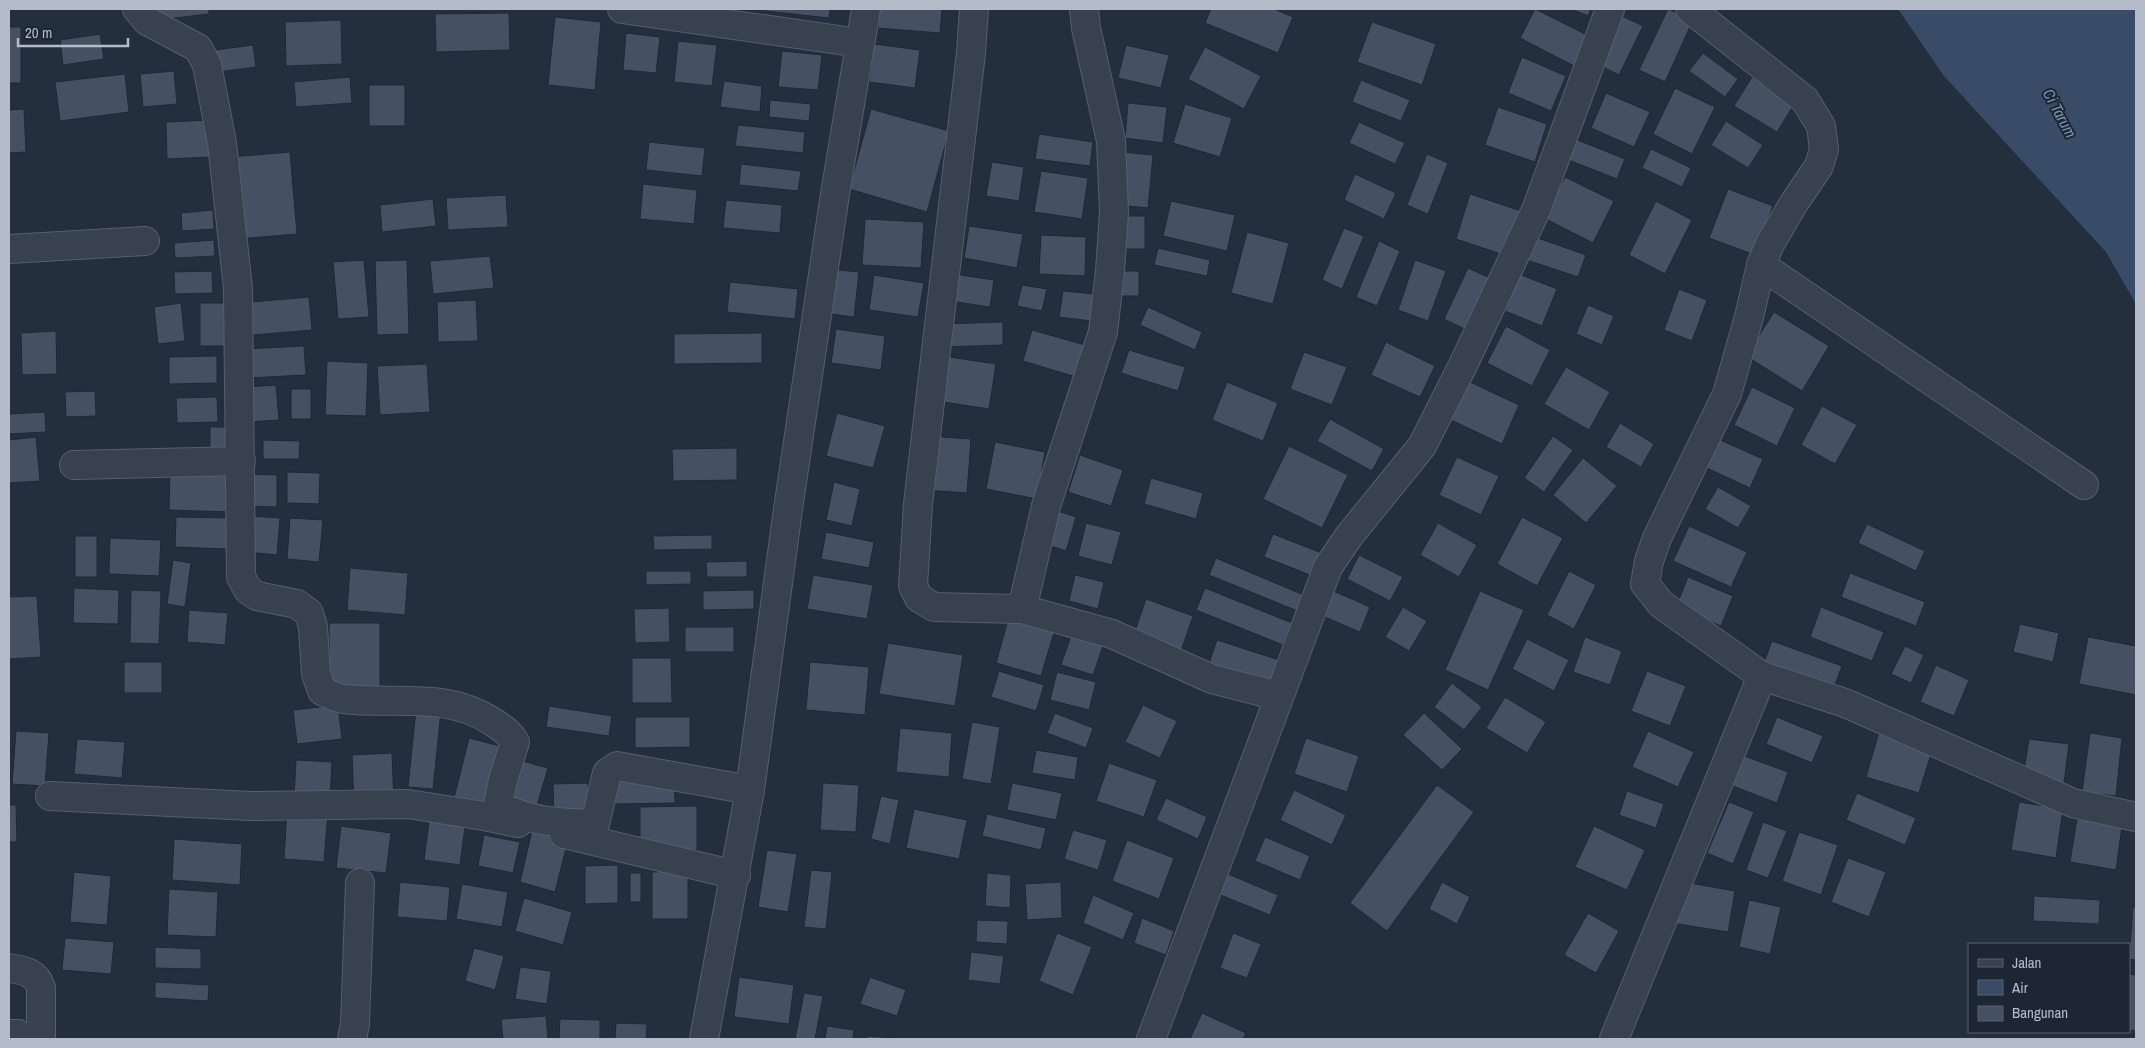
<svg xmlns="http://www.w3.org/2000/svg" width="2145" height="1048" font-family="'Archivo Narrow',sans-serif">
	<rect width="100%" height="100%" fill="#242f3e"/>
	<path fill="#394c67" d="M1898,9H2136V304L2106,252L1944,76Z"/>
	<g fill="#455162" stroke="#1f2835">
		<path d="M157,9H209V14L158,20Z"/>
		<path d="M766,9H830L829,18L766,11Z"/>
		<path d="M879,9H942L940,33L878,28Z"/>
		<path d="M1211,9H1274L1293,17L1278,53L1205,23Z"/>
		<path d="M1535,9L1593,38L1578,68L1520,38Z"/>
		<path d="M1571,9H1591L1588,16Z"/>
		<path d="M1668,9L1693,20L1665,82L1639,70Z"/>
		<path d="M509,13L510,50L436,52L435,14Z"/>
		<path d="M1620,15L1643,26L1619,75L1597,64Z"/>
		<path d="M555,17L601,22L595,90L548,85Z"/>
		<path d="M341,20L342,64L286,66L285,22Z"/>
		<path d="M1372,22L1436,44L1422,85L1357,62Z"/>
		<rect x="9" y="27" width="12" height="56"/>
		<path d="M626,33L660,37L656,73L623,70Z"/>
		<path d="M100,34L104,59L63,65L60,40Z"/>
		<path d="M678,41L717,45L712,86L674,82Z"/>
		<path d="M874,44L920,50L915,88L869,82Z"/>
		<path d="M253,45L256,67L218,72L215,50Z"/>
		<path d="M1126,45L1169,55L1161,88L1118,78Z"/>
		<path d="M1205,47L1261,76L1244,109L1188,79Z"/>
		<path d="M782,51L822,55L818,90L778,87Z"/>
		<path d="M1703,53L1738,79L1725,97L1689,71Z"/>
		<path d="M1522,57L1566,76L1551,111L1508,93Z"/>
		<path d="M174,71L177,104L143,107L140,74Z"/>
		<path d="M125,74L129,112L60,121L55,82Z"/>
		<path d="M350,77L352,103L296,107L294,82Z"/>
		<path d="M1752,77L1795,103L1777,132L1734,106Z"/>
		<path d="M1361,80L1410,100L1401,121L1352,102Z"/>
		<path d="M724,81L762,86L760,112L720,107Z"/>
		<rect x="369" y="85" width="36" height="41"/>
		<path d="M1675,88L1715,107L1692,154L1653,134Z"/>
		<path d="M1606,93L1650,112L1634,147L1591,128Z"/>
		<path d="M770,100L811,104L809,121L769,117Z"/>
		<path d="M1128,103L1167,107L1163,143L1125,138Z"/>
		<path d="M1185,104L1232,118L1220,157L1173,143Z"/>
		<path d="M1498,107L1547,124L1535,162L1485,145Z"/>
		<path d="M24,109L26,152L9,153V110Z"/>
		<path d="M871,109L949,131L927,212L849,189Z"/>
		<path d="M209,120L211,157L167,159L166,122Z"/>
		<path d="M1726,121L1763,145L1748,168L1711,145Z"/>
		<path d="M1359,122L1405,143L1395,164L1349,143Z"/>
		<path d="M738,125L805,132L803,153L735,146Z"/>
		<path d="M1039,134L1093,142L1090,166L1035,159Z"/>
		<path d="M1570,137L1625,159L1617,179L1561,157Z"/>
		<path d="M649,142L705,148L702,176L646,170Z"/>
		<path d="M1651,149L1691,168L1682,187L1642,168Z"/>
		<path d="M290,152L297,234L237,239L231,157Z"/>
		<path d="M1123,152L1153,155L1148,208L1119,205Z"/>
		<path d="M1427,154L1448,163L1428,214L1407,205Z"/>
		<path d="M992,162L1024,167L1019,201L986,196Z"/>
		<path d="M741,164L801,171L798,191L739,185Z"/>
		<path d="M1041,171L1088,178L1082,219L1034,212Z"/>
		<path d="M1355,174L1396,193L1384,219L1344,200Z"/>
		<path d="M1565,177L1614,201L1593,243L1544,218Z"/>
		<path d="M643,184L697,190L694,224L640,219Z"/>
		<path d="M1728,189L1773,206L1755,255L1709,238Z"/>
		<path d="M1470,194L1524,212L1510,257L1456,239Z"/>
		<path d="M506,195L508,227L448,230L446,198Z"/>
		<path d="M433,199L436,226L382,232L380,205Z"/>
		<path d="M726,200L782,205L780,233L723,228Z"/>
		<path d="M1171,201L1235,215L1227,251L1163,236Z"/>
		<path d="M1656,201L1692,220L1665,274L1629,255Z"/>
		<path d="M213,210L214,229L182,231L181,213Z"/>
		<rect x="1121" y="216" width="24" height="33"/>
		<path d="M865,219L924,222L921,268L862,265Z"/>
		<path d="M969,226L1023,234L1017,268L964,258Z"/>
		<path d="M1344,228L1364,236L1342,289L1322,280Z"/>
		<path d="M1247,232L1289,243L1273,304L1231,293Z"/>
		<path d="M1041,235L1086,237L1085,276L1039,274Z"/>
		<path d="M1535,237L1586,255L1578,277L1527,260Z"/>
		<path d="M214,240L215,256L175,258L174,243Z"/>
		<path d="M1379,241L1400,251L1377,306L1356,297Z"/>
		<path d="M1158,248L1210,260L1207,276L1154,265Z"/>
		<path d="M490,256L494,288L433,294L430,261Z"/>
		<path d="M364,260L369,317L338,319L333,262Z"/>
		<path d="M407,260L409,334L377,335L375,261Z"/>
		<path d="M1415,260L1446,271L1428,321L1398,310Z"/>
		<path d="M1468,268L1499,282L1475,334L1444,319Z"/>
		<path d="M828,269L859,272L854,317L823,313Z"/>
		<path d="M212,271L213,293L175,294L174,272Z"/>
		<rect x="1115" y="271" width="24" height="25"/>
		<path d="M954,274L994,280L990,307L950,301Z"/>
		<path d="M1519,274L1557,289L1542,326L1505,311Z"/>
		<path d="M874,275L924,283L918,317L869,310Z"/>
		<path d="M730,282L798,289L795,319L727,312Z"/>
		<path d="M1022,285L1047,289L1042,311L1017,306Z"/>
		<path d="M1679,289L1707,300L1692,341L1664,330Z"/>
		<path d="M1063,291L1094,294L1091,321L1059,317Z"/>
		<path d="M309,297L312,330L253,335L251,302Z"/>
		<path d="M476,300L478,341L438,342L437,302Z"/>
		<path d="M181,303L185,341L158,344L154,307Z"/>
		<rect x="200" y="303" width="28" height="43"/>
		<path d="M1588,305L1614,316L1602,345L1576,334Z"/>
		<path d="M1148,307L1202,332L1195,350L1140,325Z"/>
		<path d="M1774,312L1829,346L1802,391L1746,356Z"/>
		<path d="M1003,322V345L944,347L943,324Z"/>
		<path d="M1506,326L1550,350L1532,386L1487,363Z"/>
		<path d="M836,329L885,336L881,370L831,363Z"/>
		<path d="M1032,330L1085,345L1076,377L1023,361Z"/>
		<path d="M56,331L57,374L22,375L21,333Z"/>
		<path d="M762,333V363L674,364V334Z"/>
		<path d="M1386,342L1435,366L1420,397L1371,375Z"/>
		<path d="M304,346L306,375L248,378L246,349Z"/>
		<path d="M1129,350L1185,367L1178,391L1121,373Z"/>
		<path d="M1304,352L1347,367L1332,405L1290,389Z"/>
		<path d="M217,356V383L169,384V357Z"/>
		<path d="M943,356L996,364L989,409L937,401Z"/>
		<path d="M327,361L368,363L366,416L325,415Z"/>
		<path d="M427,364L430,412L380,415L377,366Z"/>
		<path d="M1566,367L1610,392L1589,430L1544,404Z"/>
		<path d="M1468,381L1519,405L1502,444L1451,420Z"/>
		<path d="M1227,382L1278,403L1263,441L1212,420Z"/>
		<path d="M276,385L279,420L248,422L246,387Z"/>
		<path d="M1752,387L1795,408L1777,446L1734,425Z"/>
		<rect x="291" y="389" width="20" height="30"/>
		<path d="M95,391L96,416L66,417L65,392Z"/>
		<path d="M217,397L218,422L177,423L176,398Z"/>
		<path d="M1822,406L1857,425L1835,464L1801,445Z"/>
		<path d="M45,412L46,432L9,434V414Z"/>
		<path d="M837,413L885,426L873,468L826,456Z"/>
		<path d="M1330,419L1384,449L1372,471L1317,441Z"/>
		<path d="M1620,423L1654,444L1641,467L1606,447Z"/>
		<rect x="210" y="427" width="25" height="22"/>
		<path d="M928,436L971,439L967,493L924,490Z"/>
		<path d="M1553,436L1573,450L1544,492L1524,478Z"/>
		<path d="M1711,436L1763,459L1750,488L1698,464Z"/>
		<path d="M36,437L40,481L9,483V440Z"/>
		<path d="M263,440L300,441L299,459H263Z"/>
		<path d="M995,442L1045,452L1037,499L986,489Z"/>
		<path d="M1289,446L1348,475L1322,528L1263,499Z"/>
		<path d="M737,448V480L673,481L672,449Z"/>
		<path d="M1080,455L1123,470L1111,506L1068,492Z"/>
		<path d="M1457,457L1499,476L1481,515L1439,495Z"/>
		<path d="M1583,458L1617,486L1586,523L1553,495Z"/>
		<path d="M170,470L233,472L232,512L169,510Z"/>
		<path d="M287,472L320,473L319,504L287,503Z"/>
		<path d="M246,474L277,475V507L245,506Z"/>
		<path d="M1151,478L1203,493L1196,519L1144,504Z"/>
		<path d="M834,482L860,489L852,526L826,520Z"/>
		<path d="M1718,487L1751,506L1738,528L1705,509Z"/>
		<path d="M1052,509L1076,517L1066,551L1042,543Z"/>
		<path d="M250,516L280,518L277,555L247,552Z"/>
		<path d="M176,517L229,518L228,549L175,547Z"/>
		<path d="M1522,517L1563,538L1537,586L1497,564Z"/>
		<path d="M290,518L323,520L319,562L287,559Z"/>
		<path d="M1086,523L1121,532L1112,565L1078,556Z"/>
		<path d="M1438,523L1477,545L1459,577L1420,555Z"/>
		<path d="M1867,524L1925,551L1916,571L1858,543Z"/>
		<path d="M1689,526L1747,552L1731,587L1673,561Z"/>
		<path d="M826,532L874,542L869,568L821,559Z"/>
		<path d="M1273,534L1324,554L1315,577L1264,557Z"/>
		<path d="M712,535V549L654,550L653,536Z"/>
		<rect x="75" y="536" width="22" height="41"/>
		<path d="M110,538L161,540L159,576L109,574Z"/>
		<path d="M1359,555L1403,577L1390,601L1347,579Z"/>
		<path d="M1216,558L1306,596L1300,612L1209,575Z"/>
		<path d="M173,560L191,563L185,607L167,604Z"/>
		<path d="M747,561V577H707L706,562Z"/>
		<path d="M350,568L408,573L405,615L347,610Z"/>
		<path d="M646,571H691V584L646,585Z"/>
		<path d="M1569,571L1596,585L1574,629L1547,615Z"/>
		<path d="M1850,573L1925,602L1916,626L1841,597Z"/>
		<path d="M813,575L873,585L867,619L807,609Z"/>
		<path d="M1075,575L1104,582L1098,609L1069,601Z"/>
		<path d="M1688,577L1733,596L1721,626L1676,607Z"/>
		<path d="M74,588L119,590L118,624L73,623Z"/>
		<path d="M1205,588L1292,623L1283,645L1196,610Z"/>
		<path d="M131,590L161,591L159,644L130,643Z"/>
		<path d="M754,590V609L703,610V591Z"/>
		<path d="M1331,590L1370,607L1360,632L1320,615Z"/>
		<path d="M1480,591L1524,610L1488,690L1445,670Z"/>
		<path d="M37,596L41,657L9,659V597Z"/>
		<path d="M1146,599L1193,616L1181,651L1134,634Z"/>
		<path d="M1403,607L1427,621L1409,651L1385,637Z"/>
		<path d="M1821,607L1884,632L1872,661L1810,637Z"/>
		<path d="M669,608L670,642L635,643L634,609Z"/>
		<path d="M189,610L228,613L225,645L187,642Z"/>
		<path d="M1010,613L1056,626L1041,676L996,663Z"/>
		<rect x="329" y="623" width="51" height="65"/>
		<path d="M2020,624L2059,633L2053,662L2013,652Z"/>
		<rect x="685" y="627" width="49" height="25"/>
		<path d="M1073,630L1105,640L1093,675L1061,665Z"/>
		<path d="M1585,637L1622,651L1610,685L1573,672Z"/>
		<path d="M2088,637L2136,646V695L2079,684Z"/>
		<path d="M1527,639L1569,660L1554,691L1512,669Z"/>
		<path d="M1217,640L1279,660L1270,690L1207,669Z"/>
		<path d="M1772,641L1842,666L1833,690L1763,665Z"/>
		<path d="M888,643L963,655L955,706L879,694Z"/>
		<path d="M1905,646L1924,655L1911,683L1891,674Z"/>
		<path d="M632,658H671L672,703H632Z"/>
		<rect x="124" y="662" width="38" height="31"/>
		<path d="M810,662L869,667L865,715L806,710Z"/>
		<path d="M1936,665L1969,680L1954,716L1920,702Z"/>
		<path d="M999,671L1044,685L1036,711L991,697Z"/>
		<path d="M1647,671L1686,686L1670,726L1631,711Z"/>
		<path d="M1057,672L1096,682L1089,710L1050,700Z"/>
		<path d="M1452,683L1482,707L1464,730L1434,707Z"/>
		<path d="M1505,697L1546,722L1527,753L1486,728Z"/>
		<path d="M338,705L342,739L297,744L293,710Z"/>
		<path d="M1143,705L1177,721L1160,758L1125,742Z"/>
		<path d="M549,706L612,716L609,736L546,727Z"/>
		<path d="M416,709L441,711L433,789L408,787Z"/>
		<path d="M1055,713L1093,728L1086,748L1047,733Z"/>
		<path d="M1424,713L1462,749L1442,770L1403,735Z"/>
		<path d="M635,717H690V747L635,748Z"/>
		<path d="M1777,717L1823,736L1812,763L1766,744Z"/>
		<path d="M972,722L1000,727L991,784L962,779Z"/>
		<path d="M900,728L952,733L949,777L896,772Z"/>
		<path d="M16,731L49,733L45,786L12,784Z"/>
		<path d="M1648,731L1694,752L1678,787L1632,767Z"/>
		<path d="M1879,732L1933,747L1919,793L1866,777Z"/>
		<path d="M2090,733L2122,738L2116,796L2082,792Z"/>
		<path d="M469,738L504,747L489,806L454,798Z"/>
		<path d="M1306,738L1359,756L1347,792L1294,774Z"/>
		<path d="M77,739L125,742L122,778L74,774Z"/>
		<path d="M2029,739L2069,744L2064,783L2023,777Z"/>
		<path d="M1036,750L1078,757L1075,780L1032,773Z"/>
		<path d="M392,753L394,803L354,804L352,755Z"/>
		<path d="M1736,753L1788,772L1777,803L1725,783Z"/>
		<path d="M515,759L548,768L535,812L503,803Z"/>
		<path d="M296,760L332,762L330,800L294,798Z"/>
		<path d="M1109,763L1157,780L1144,817L1096,801Z"/>
		<path d="M674,778L675,803L611,804V780Z"/>
		<path d="M588,783L590,817L554,818L553,784Z"/>
		<path d="M823,783L859,785L856,832L820,830Z"/>
		<path d="M1012,783L1062,793L1056,820L1007,810Z"/>
		<path d="M1437,785L1474,812L1387,931L1350,903Z"/>
		<path d="M1294,790L1346,815L1332,845L1280,820Z"/>
		<path d="M1627,791L1664,804L1656,828L1619,815Z"/>
		<path d="M1857,793L1916,818L1905,845L1846,820Z"/>
		<path d="M881,796L899,800L890,844L871,839Z"/>
		<path d="M1166,798L1207,817L1198,839L1156,820Z"/>
		<path d="M1729,802L1754,812L1733,864L1707,853Z"/>
		<path d="M2019,802L2063,809L2056,858L2011,850Z"/>
		<path d="M9,805H16L17,842H9Z"/>
		<path d="M697,806V850L640,851V807Z"/>
		<path d="M287,809L328,812L324,862L284,859Z"/>
		<path d="M914,809L967,820L959,859L906,848Z"/>
		<path d="M430,814L466,819L460,865L424,860Z"/>
		<path d="M987,814L1046,828L1041,850L982,836Z"/>
		<path d="M2077,819L2122,826L2116,870L2070,862Z"/>
		<path d="M1763,822L1787,831L1768,878L1746,870Z"/>
		<path d="M341,826L391,833L386,873L336,868Z"/>
		<path d="M1594,826L1645,850L1627,890L1575,867Z"/>
		<path d="M1073,830L1107,840L1098,870L1064,859Z"/>
		<path d="M532,831L568,840L555,892L520,882Z"/>
		<path d="M1799,832L1838,845L1821,895L1782,881Z"/>
		<path d="M484,835L520,842L513,873L478,866Z"/>
		<path d="M1265,837L1310,856L1300,880L1255,861Z"/>
		<path d="M174,839L242,844L240,885L172,880Z"/>
		<path d="M1127,840L1174,858L1159,899L1112,881Z"/>
		<path d="M767,850L797,854L788,912L758,907Z"/>
		<path d="M1848,858L1886,872L1869,917L1831,902Z"/>
		<path d="M618,865V903L585,904V866Z"/>
		<path d="M1216,869L1278,895L1270,915L1208,890Z"/>
		<path d="M811,870L832,872L826,929L804,927Z"/>
		<path d="M688,871V919H652V872Z"/>
		<path d="M74,872L111,876L107,925L70,922Z"/>
		<rect x="630" y="873" width="11" height="29"/>
		<path d="M987,873L1011,875L1010,908L985,906Z"/>
		<path d="M1679,881L1735,891L1728,932L1672,923Z"/>
		<path d="M400,882L450,887L447,921L397,917Z"/>
		<path d="M1061,882L1062,918L1027,920L1025,884Z"/>
		<path d="M1442,882L1470,897L1457,924L1429,909Z"/>
		<path d="M462,884L508,892L502,927L456,919Z"/>
		<path d="M169,889L218,892L216,937L167,935Z"/>
		<path d="M1093,895L1134,913L1123,940L1083,923Z"/>
		<path d="M2034,896L2100,900L2099,924L2033,921Z"/>
		<path d="M524,898L572,912L563,945L515,931Z"/>
		<path d="M1749,900L1781,907L1770,954L1739,947Z"/>
		<path d="M2133,907L2136,908V960L2129,959Z"/>
		<path d="M1588,913L1619,931L1596,973L1564,955Z"/>
		<path d="M1142,918L1174,931L1166,955L1134,943Z"/>
		<path d="M977,920L1008,921L1007,944L976,942Z"/>
		<path d="M1057,933L1092,947L1073,995L1039,981Z"/>
		<path d="M1233,933L1261,944L1247,978L1220,968Z"/>
		<path d="M65,938L114,942L111,974L62,970Z"/>
		<path d="M155,947L201,949V969L155,968Z"/>
		<path d="M474,948L504,956L495,990L465,981Z"/>
		<path d="M971,952L1004,956L1000,984L968,980Z"/>
		<path d="M520,967L551,971L547,1004L515,999Z"/>
		<path d="M2129,974L2136,975V1031L2129,1030Z"/>
		<path d="M739,977L794,985L789,1024L734,1017Z"/>
		<path d="M870,977L906,990L897,1016L860,1004Z"/>
		<path d="M155,982L209,985L208,1001L155,998Z"/>
		<path d="M804,993L823,996L815,1039H795Z"/>
		<path d="M1202,1013L1246,1033L1243,1039H1190Z"/>
		<path d="M546,1016L548,1039H503L501,1019Z"/>
		<path d="M560,1019L600,1020V1039H559Z"/>
		<path d="M616,1023L647,1024L646,1039H615Z"/>
		<path d="M827,1026L854,1030L853,1039H825Z"/>
		<path d="M867,1036L905,1039H867Z"/>
	</g>
	<g fill="none" stroke-linecap="round" stroke-linejoin="round">
		<g stroke="#565f6c" stroke-width="30">
			<g id="minor">
				<path d="M137,9L147,21L198,48L207,65L222,143L238,288L241,577L248,590L257,596L297,604L309,613L313,627L316,674L322,691C329,694 336,698 344,699C393,705 447,691 493,722C502,728 509,732 515,742L503,780L498,805C528,822 562,823 595,824L607,773L617,766L750,790"/>
				<path d="M622,9L860,43"/>
				<path d="M974,9L971,53L918,504L913,586L919,598L934,607L1022,609L1112,634L1212,679L1278,696"/>
				<path d="M1690,9L1805,100L1821,126L1824,149L1819,166L1794,203L1770,244L1761,265L1749,317L1727,394L1657,538L1649,561L1645,584L1661,604L1762,676L1845,703L2073,803L2136,817"/>
				<path d="M9,249L145,241"/>
				<path d="M1761,265L2084,485"/>
				<path d="M74,465L241,461"/>
				<path d="M1022,609L1046,506L1103,332L1110,271L1114,213L1111,141L1086,28L1084,9"/>
				<path d="M50,796L251,806L408,804L484,816L518,823"/>
				<path d="M564,834L736,875"/>
				<path d="M9,968C24,970 37,973 41,988V1039"/>
				<path d="M9,1034H18"/>
				<path d="M352,1039L355,1024L360,883"/>
				<path d="M704,1039L750,790L788,509L835,194L866,9"/>
				<path d="M1151,1039L1328,567L1349,536L1422,446L1463,365L1536,210L1610,9"/>
				<path d="M1614,1039L1762,676"/>
			</g>
		</g>
		<use href="#minor" stroke="#38414e" stroke-width="28"/>
	</g>
	<g text-anchor="middle" stroke-width="4" stroke-linejoin="round" paint-order="stroke">
		<g font-size="16" font-style="italic" fill="#7c92b1" stroke="#1d2633">
			<text transform="translate(2060 113) rotate(62)" y="6">Ci Tarum</text>
		</g>
	</g>
	<rect width="2145" height="1048" fill="none" stroke="#b4bcc9" stroke-width="20"/>
	<rect x="1968" y="943" width="162" height="90" fill="#1d2633" stroke="#59626f"/>
	<rect x="1978" y="959" width="25" height="8" fill="#38414e" stroke="#59626f"/>
	<text x="2012" y="968" font-size="15" fill="#b4bcc9">Jalan</text>
	<rect x="1978" y="980" width="25" height="15" fill="#394c67" stroke="#59626f"/>
	<text x="2012" y="993" font-size="15" fill="#b4bcc9">Air</text>
	<rect x="1978" y="1006" width="25" height="15" fill="#455162" stroke="#59626f"/>
	<text x="2012" y="1018" font-size="15" fill="#b4bcc9">Bangunan</text>
	<path d="M18 38v8h110v-8" fill="none" stroke="#b4bcc9" stroke-width="2.5"/>
	<text x="25" y="38" font-size="15" fill="#b4bcc9" stroke="#1d2633" stroke-width="4" paint-order="stroke">20 m</text>
</svg>
